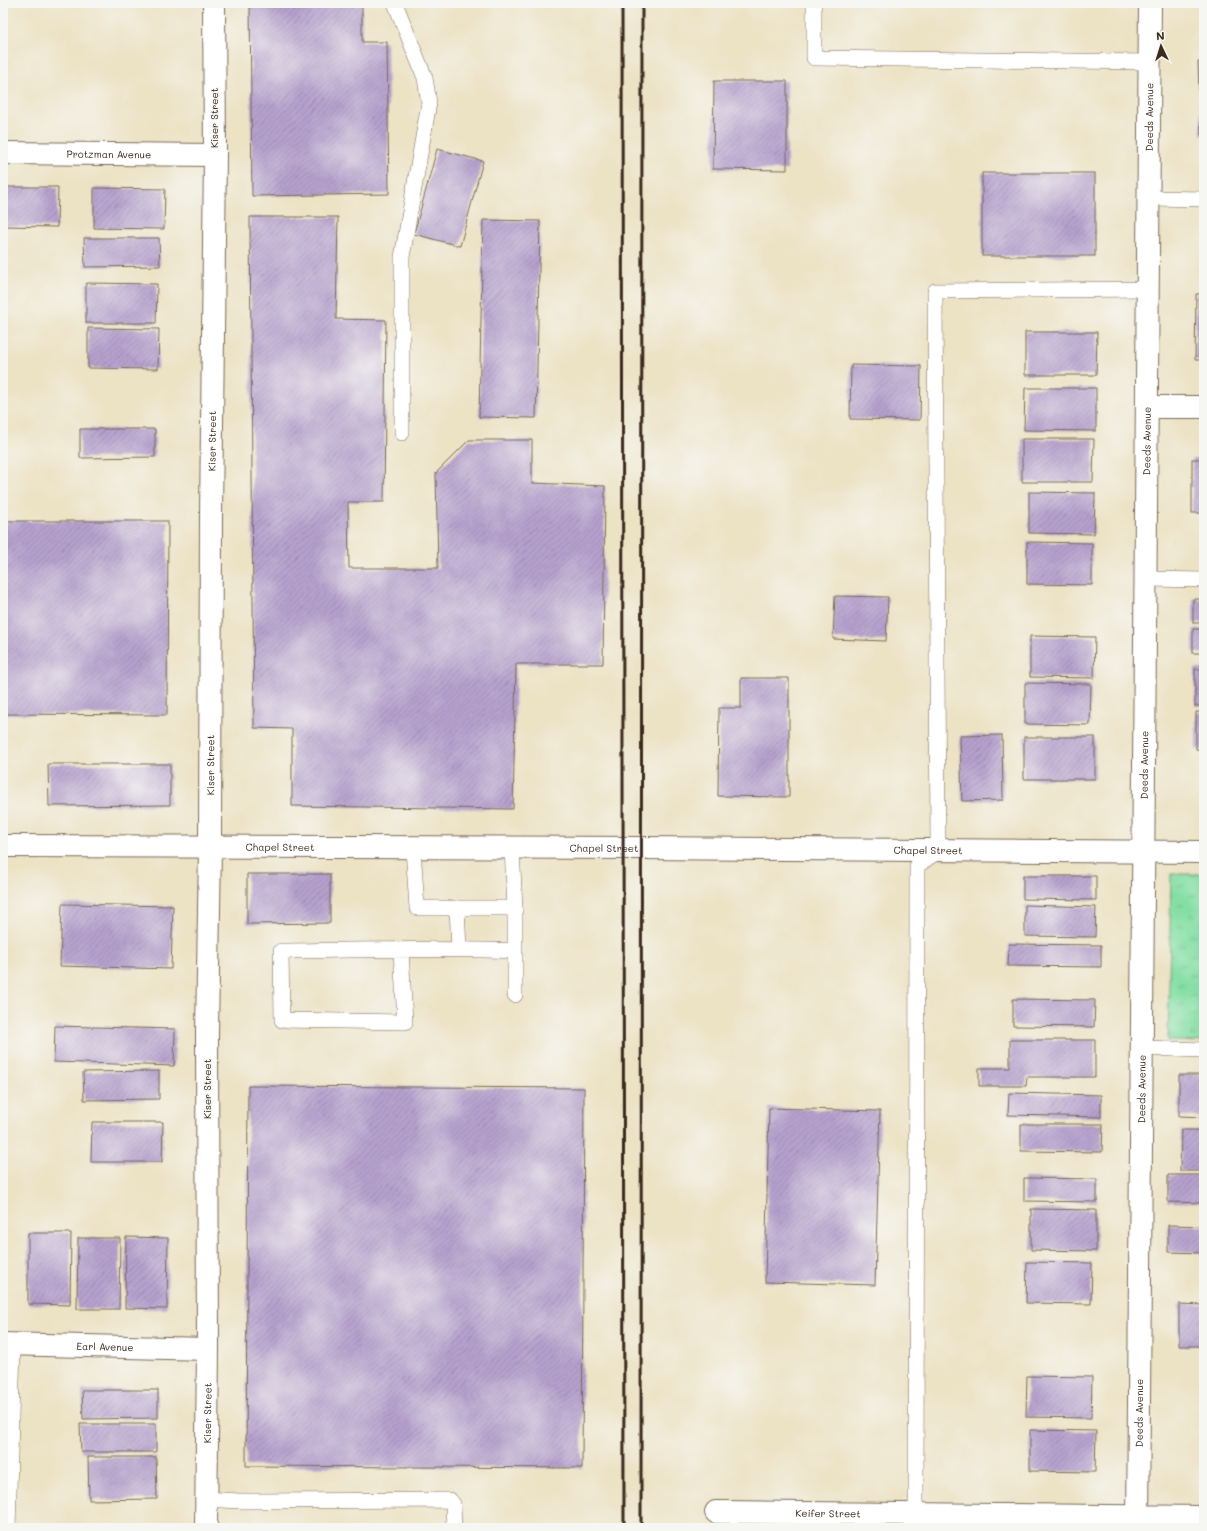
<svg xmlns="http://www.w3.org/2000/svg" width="1207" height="1531" font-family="Mali,sans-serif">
	<defs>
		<pattern id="grass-tufts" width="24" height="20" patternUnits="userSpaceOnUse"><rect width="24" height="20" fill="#85dfa5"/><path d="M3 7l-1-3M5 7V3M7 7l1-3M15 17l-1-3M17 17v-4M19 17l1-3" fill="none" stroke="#74c08e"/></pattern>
		<pattern id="building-hatch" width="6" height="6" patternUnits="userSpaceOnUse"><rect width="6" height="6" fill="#b6a1ce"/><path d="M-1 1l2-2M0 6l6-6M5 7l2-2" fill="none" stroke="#9583a7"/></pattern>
	</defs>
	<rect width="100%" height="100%" fill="#f6f6f2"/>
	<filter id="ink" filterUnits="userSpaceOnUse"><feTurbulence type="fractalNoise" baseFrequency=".025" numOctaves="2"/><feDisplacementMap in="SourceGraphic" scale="8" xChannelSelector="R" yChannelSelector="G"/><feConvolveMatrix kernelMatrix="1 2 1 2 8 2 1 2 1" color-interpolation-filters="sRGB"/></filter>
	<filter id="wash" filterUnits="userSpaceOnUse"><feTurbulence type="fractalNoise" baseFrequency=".012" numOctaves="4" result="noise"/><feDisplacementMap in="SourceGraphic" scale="16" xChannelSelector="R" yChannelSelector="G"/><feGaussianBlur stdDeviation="0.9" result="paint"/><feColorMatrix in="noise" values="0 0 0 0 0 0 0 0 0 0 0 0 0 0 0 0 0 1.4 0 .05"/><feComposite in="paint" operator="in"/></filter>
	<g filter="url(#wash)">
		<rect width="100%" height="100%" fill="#ece2c4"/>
		<path fill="url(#grass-tufts)" stroke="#608462" d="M1171,874H1204V1042L1168,1041Z"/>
		<g id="blocks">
			<g fill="url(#building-hatch)">
				<path d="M250,3H362V42H387L389,194L252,196Z"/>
				<path d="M1198,62H1204V93H1199Z"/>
				<path d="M714,81H787V170L713,169Z"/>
				<path d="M1200,104H1204V135H1201Z"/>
				<path d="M437,149L483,161L460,246L414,234Z"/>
				<rect x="982" y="173" width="113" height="83"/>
				<path d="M3,187H58L57,227L3,226Z"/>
				<path d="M94,188L165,189L164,229L94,228Z"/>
				<path d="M250,217H338L336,319L386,320L384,502H348L349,568H438L436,473L469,440H532V483L605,486L603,664H516L513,809L292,806V729L254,728Z"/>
				<path d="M483,220L540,221L536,418L479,417Z"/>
				<path d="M84,238H159L160,266L85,267Z"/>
				<path d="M86,283L157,284L156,323H86Z"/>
				<path d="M1196,294H1204V360H1195Z"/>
				<path d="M88,328L159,329L158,369L88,368Z"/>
				<path d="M1025,332H1097L1096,375H1025Z"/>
				<path d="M851,365L921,366L920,420L850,419Z"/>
				<path d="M1025,388H1096V431L1024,430Z"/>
				<path d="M80,429H155V457L80,458Z"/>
				<path d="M1022,439H1094L1093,482H1022Z"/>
				<rect x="1192" y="459" width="12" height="54"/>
				<path d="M1029,492L1095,493L1094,534L1029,533Z"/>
				<path d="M3,521H168L167,715L3,714Z"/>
				<path d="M1027,542L1092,543V585L1027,584Z"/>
				<path d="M835,596L888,597L886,641L833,639Z"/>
				<rect x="1193" y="599" width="11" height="24"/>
				<rect x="1193" y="629" width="11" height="24"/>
				<path d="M1030,636L1095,637L1094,678L1030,677Z"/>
				<rect x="1195" y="669" width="9" height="37"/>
				<path d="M741,678H789V797L718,796L719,708H741Z"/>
				<path d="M1025,683L1091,684L1090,725L1025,724Z"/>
				<path d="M1196,712H1204V750L1196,749Z"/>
				<path d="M1002,735L1003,800L962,801L960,736Z"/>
				<rect x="1024" y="737" width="71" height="42"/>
				<path d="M48,764H170V805L49,806Z"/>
				<path d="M247,874H330V923L247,924Z"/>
				<path d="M1023,876H1096V900L1023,899Z"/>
				<path d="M62,904L173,906L171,969L60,966Z"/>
				<path d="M1025,905L1096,907L1095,937L1025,936Z"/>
				<path d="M1009,944L1101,945V967L1008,966Z"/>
				<path d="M1013,999L1095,1000L1094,1027L1013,1026Z"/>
				<path d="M55,1026L175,1029L174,1066L54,1062Z"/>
				<path d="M1010,1040H1095V1077H1027L1026,1086H979V1068H1010Z"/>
				<path d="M159,1071V1099L84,1100L83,1072Z"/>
				<path d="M1179,1075H1204V1117L1179,1116Z"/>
				<path d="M248,1086L584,1088L582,1468L246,1466Z"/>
				<path d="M1009,1093L1101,1095V1117L1008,1115Z"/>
				<path d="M769,1108L880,1111L875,1285L765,1282Z"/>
				<path d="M92,1122H163L162,1162H91Z"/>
				<path d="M1021,1124H1103L1102,1152L1021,1151Z"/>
				<path d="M1181,1130H1204V1171H1180Z"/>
				<path d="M1168,1175H1204V1203L1168,1202Z"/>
				<path d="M1024,1178L1097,1179V1202L1024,1201Z"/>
				<path d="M1031,1209L1096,1210V1251L1031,1250Z"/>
				<path d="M1168,1225L1204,1226V1253L1168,1252Z"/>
				<path d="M28,1233H71L70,1305L28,1304Z"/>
				<path d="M126,1237L168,1238L167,1309L125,1308Z"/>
				<path d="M78,1238H120L119,1309H77Z"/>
				<path d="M1027,1262L1092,1263L1091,1304L1026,1303Z"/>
				<path d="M1179,1304L1204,1305V1346H1179Z"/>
				<path d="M1027,1376L1092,1377L1091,1418L1026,1417Z"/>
				<path d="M82,1390H158V1418L83,1419Z"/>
				<path d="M80,1424H156V1452H81Z"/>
				<path d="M1030,1430L1096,1431L1095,1472L1030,1471Z"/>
				<path d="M88,1457H156L157,1499L89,1500Z"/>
			</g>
		</g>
	</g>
	<g filter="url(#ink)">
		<use href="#blocks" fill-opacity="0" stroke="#796a58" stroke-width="1"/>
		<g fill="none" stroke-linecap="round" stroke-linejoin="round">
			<g stroke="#796a58" stroke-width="16">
				<g id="lane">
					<path d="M395,3L425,78L429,103L402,257V433"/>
					<path d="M814,3V58L1150,62"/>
					<path d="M1149,198L1204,199"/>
					<path d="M1146,579L1204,580"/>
					<path d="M413,848L417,908H515"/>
					<path d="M512,849L515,908V995"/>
					<path d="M457,908L459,949"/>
					<path d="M401,950L405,1022L282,1020L281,951C359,950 437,948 514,951"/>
					<path d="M1142,1048L1204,1050"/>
					<path d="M206,1499L239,1501L450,1500L453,1504L454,1528"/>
					<path d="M8,1528L13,1345"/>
					<path d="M916,1528L917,866L938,851L935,291L1148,289"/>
				</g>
			</g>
			<g stroke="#796a58" stroke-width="24">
				<g id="street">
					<path id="s1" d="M3,153L215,155"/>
					<path d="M1147,407H1204"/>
					<path id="s2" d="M3,846L641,848L1204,852"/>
					<path id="s3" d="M3,1344L208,1349"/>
					<path id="s4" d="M716,1512L1204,1517"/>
					<path id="s5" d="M206,1528L208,1349L207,1034L210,847L211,515L215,155L214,3"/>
					<path id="s6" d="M1138,1528L1150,3"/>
				</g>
			</g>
			<use href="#lane" stroke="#fff" stroke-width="15"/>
			<use href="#street" stroke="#fff" stroke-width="22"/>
			<g stroke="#3b2a1e" stroke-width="3">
				<path d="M622,3L624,1528"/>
				<path d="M641,1528L642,3"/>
			</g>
		</g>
	</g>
	<g text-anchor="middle" stroke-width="3" stroke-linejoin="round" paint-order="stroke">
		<g font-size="10" fill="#3b2a1e" stroke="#f6f6f2">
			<text transform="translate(214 118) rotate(-90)" y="4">Kiser Street</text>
			<text dy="4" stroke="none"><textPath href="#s6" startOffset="1411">Deeds Avenue</textPath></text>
			<text dy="4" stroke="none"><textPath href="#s1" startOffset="106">Protzman Avenue</textPath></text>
			<text dy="4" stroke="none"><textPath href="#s5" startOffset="1087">Kiser Street</textPath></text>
			<text dy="4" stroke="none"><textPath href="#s6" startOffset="1087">Deeds Avenue</textPath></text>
			<text dy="4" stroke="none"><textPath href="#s6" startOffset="763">Deeds Avenue</textPath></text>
			<text dy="4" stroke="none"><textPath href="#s5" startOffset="763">Kiser Street</textPath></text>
			<text dy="4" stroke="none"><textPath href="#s2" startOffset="277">Chapel Street</textPath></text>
			<text dy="4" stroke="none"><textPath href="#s2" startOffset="601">Chapel Street</textPath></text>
			<text dy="4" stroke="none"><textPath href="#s2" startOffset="925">Chapel Street</textPath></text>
			<text transform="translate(207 1089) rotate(-90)" y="4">Kiser Street</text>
			<text dy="4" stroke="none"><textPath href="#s6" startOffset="439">Deeds Avenue</textPath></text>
			<text dy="4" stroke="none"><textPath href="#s3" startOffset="102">Earl Avenue</textPath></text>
			<text dy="4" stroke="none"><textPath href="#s5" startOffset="115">Kiser Street</textPath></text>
			<text dy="4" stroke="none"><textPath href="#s6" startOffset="115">Deeds Avenue</textPath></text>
			<text dy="4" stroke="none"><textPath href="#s4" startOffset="112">Keifer Street</textPath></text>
		</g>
	</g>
	<rect width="1207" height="1531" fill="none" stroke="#f6f6f2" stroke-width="16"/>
	<g transform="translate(1161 46) rotate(356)" stroke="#f6f6f2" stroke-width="3" paint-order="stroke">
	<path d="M0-3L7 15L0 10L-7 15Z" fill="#3b2a1e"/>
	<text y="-6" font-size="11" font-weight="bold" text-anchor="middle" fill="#3b2a1e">N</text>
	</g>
</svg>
